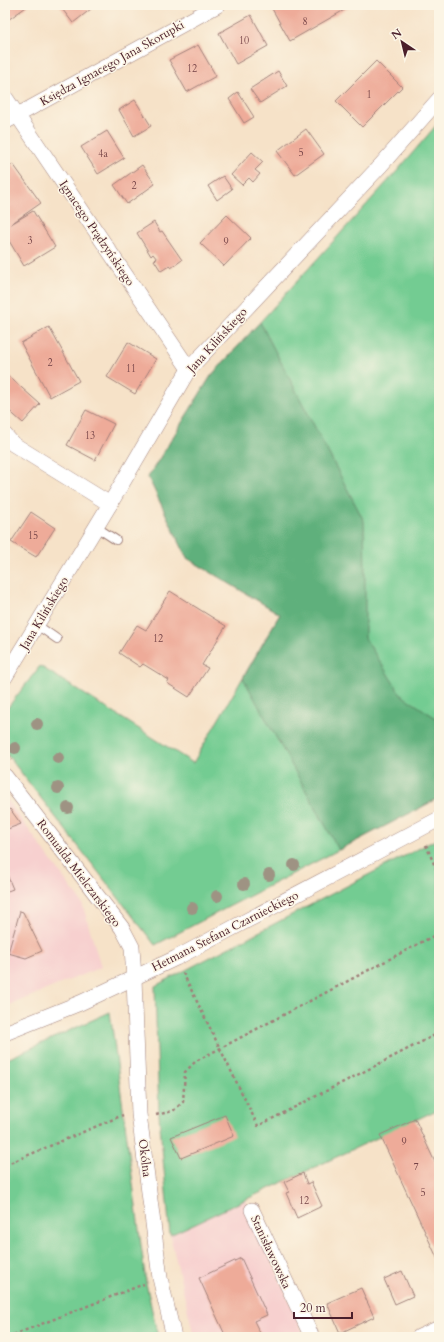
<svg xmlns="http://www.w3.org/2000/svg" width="444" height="1342" font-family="Cardo,serif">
	<rect width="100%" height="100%" fill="#fcf5e5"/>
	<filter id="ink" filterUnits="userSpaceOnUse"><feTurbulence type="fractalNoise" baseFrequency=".025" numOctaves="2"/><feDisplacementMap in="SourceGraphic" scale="8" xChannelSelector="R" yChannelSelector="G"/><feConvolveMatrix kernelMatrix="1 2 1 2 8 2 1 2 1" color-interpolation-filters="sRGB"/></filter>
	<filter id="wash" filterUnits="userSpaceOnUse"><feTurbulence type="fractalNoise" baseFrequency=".012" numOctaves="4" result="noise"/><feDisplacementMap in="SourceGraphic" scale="16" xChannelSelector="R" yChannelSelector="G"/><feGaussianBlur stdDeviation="0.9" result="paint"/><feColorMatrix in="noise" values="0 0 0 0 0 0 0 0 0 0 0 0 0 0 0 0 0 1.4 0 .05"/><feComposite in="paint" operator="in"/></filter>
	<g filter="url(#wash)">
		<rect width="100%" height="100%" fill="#f6e2c8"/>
		<g fill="#f7d0cf">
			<path d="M5,797L82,903L101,967L5,1007Z"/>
			<path d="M245,1200L305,1337H194L170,1235Z"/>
		</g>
		<g fill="#73cc92" stroke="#5e765e">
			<path d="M439,122V798L155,945L5,752V711L40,666L193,763L280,614L187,558L148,477L211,376L397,171Z"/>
			<path d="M439,838V1109L170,1235L159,1115L155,986Z"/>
			<path d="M110,1012L124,1115L146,1283L158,1337H5V1060Z"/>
		</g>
		<path fill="#5eb07c" stroke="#546854" d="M260,322L364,521L365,576V638L401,695L439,720V798L339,850L243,678L280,614L187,558L148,477L211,376Z"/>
		<g id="blocks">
			<g fill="#eeab99">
				<path d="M5,5H29L5,22Z"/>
				<path d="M59,5H96L73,23Z"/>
				<path d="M270,5H353L290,41Z"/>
				<path d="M251,15L268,46L236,64L219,33Z"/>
				<path d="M198,45L216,76L187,92L169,60Z"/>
				<path d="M376,61L402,87L362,127L336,101Z"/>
				<path d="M278,71L287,86L260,103L250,89Z"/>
				<path d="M238,92L254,117L244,123L229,99Z"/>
				<path d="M135,100L151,126L134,136L119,110Z"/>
				<path d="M306,129L324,154L295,175L277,151Z"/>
				<path d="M107,131L124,158L98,174L81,147Z"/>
				<path d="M252,152L263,162L255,170L260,174L253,182L249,178L242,185L231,175Z"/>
				<path d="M13,164L41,203L11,224L33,211L55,247L24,266L5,234V170Z"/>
				<path d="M142,165L155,184L127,204L114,185Z"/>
				<path d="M223,176L232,189L217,200L208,186Z"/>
				<path d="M227,215L251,238L224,266L200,243Z"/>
				<path d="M154,222L160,232L162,231L182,260L171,268L169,266L161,271L154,260L157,259L153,254L151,256L137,233Z"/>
				<path d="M49,327L79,381L50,397L21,343Z"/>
				<path d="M128,342L156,359L135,394L107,377Z"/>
				<path d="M5,373L40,404L23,423L5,407Z"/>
				<path d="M86,410L114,424L95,460L67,445Z"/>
				<path d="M31,512L55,528L36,557L11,542Z"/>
				<path d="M170,591L226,626L202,665L208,668L189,697L167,683L169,680L143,664L140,667L119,653L137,625L146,630Z"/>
				<path d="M10,809L21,824L5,830V812Z"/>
				<path d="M5,870L13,889L5,892Z"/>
				<path d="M20,911L23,912L42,951L26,958L8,953Z"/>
				<path d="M225,1115L234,1136L181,1158L171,1137Z"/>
				<path d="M415,1119L439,1171V1262L380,1135Z"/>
				<path d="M303,1173L307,1184L311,1182L322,1206L297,1218L286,1193L289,1192L284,1182Z"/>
				<path d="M241,1258L267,1315L254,1321L262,1337H226L199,1278Z"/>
				<path d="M402,1271L413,1296L395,1304L384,1279Z"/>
				<path d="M361,1288L374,1317L340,1333L327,1303Z"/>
			</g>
		</g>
	</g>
	<g filter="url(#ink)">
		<use href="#blocks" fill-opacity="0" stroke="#a0807a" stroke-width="1"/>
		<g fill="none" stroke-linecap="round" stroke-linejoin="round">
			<g stroke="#a0807a" stroke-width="10">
				<g id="service">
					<path d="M96,527L116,540"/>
					<path d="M37,625L57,639"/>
				</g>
			</g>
			<g stroke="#a0807a" stroke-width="16">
				<g id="minor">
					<path d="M5,97L189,369"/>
					<path d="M5,122L218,5"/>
					<path d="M5,435L13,444L110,504"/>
					<path d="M5,677L110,504L189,369L381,165L439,99"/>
					<path d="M5,776L112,915L122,928L132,947L134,978L139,1114L160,1278L174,1337"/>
					<path d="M5,1033L80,1003L176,958L439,819"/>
					<path d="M252,1210L312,1337"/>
					<path d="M419,1337L439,1328"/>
				</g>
			</g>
			<g stroke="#a0807a" stroke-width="2.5" stroke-dasharray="3 3" stroke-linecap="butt">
				<path d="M5,750L12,760"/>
				<path d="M426,845L439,876"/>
				<path d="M183,973L258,1126L439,1033"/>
				<path d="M156,1115L173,1111L183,1102L185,1072L196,1061L439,933"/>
				<path d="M5,1165L123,1115"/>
				<path d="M8,1337L144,1284"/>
			</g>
			<use href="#service" stroke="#fff" stroke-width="8"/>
			<use href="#minor" stroke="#fff" stroke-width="15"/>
		</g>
		<g fill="#9e9383">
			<circle cx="37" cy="724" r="6"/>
			<circle cx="15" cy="748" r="6"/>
			<circle cx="58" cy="758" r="6"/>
			<circle cx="58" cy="788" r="6"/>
			<circle cx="68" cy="808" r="6"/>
			<circle cx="294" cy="865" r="6"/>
			<circle cx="269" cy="875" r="6"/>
			<circle cx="244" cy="884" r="6"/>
			<circle cx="217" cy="896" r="6"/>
			<circle cx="192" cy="908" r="6"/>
		</g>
	</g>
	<g text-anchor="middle" stroke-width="3" stroke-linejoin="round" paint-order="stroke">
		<g font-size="10" fill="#734246">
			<text x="305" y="25">8</text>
			<text x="244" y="44">10</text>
			<text x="192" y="72">12</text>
			<text x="369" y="98">1</text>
			<text x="301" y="156">5</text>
			<text x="103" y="157">4a</text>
			<text x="134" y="189">2</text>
			<text x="30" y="244">3</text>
			<text x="226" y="245">9</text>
			<text x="50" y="366">2</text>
			<text x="131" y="372">11</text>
			<text x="90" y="439">13</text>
			<text x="33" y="539">15</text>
			<text x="158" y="642">12</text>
			<text x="404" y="1145">9</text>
			<text x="416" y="1170">7</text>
			<text x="423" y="1196">5</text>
			<text x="304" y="1204">12</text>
		</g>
		<g font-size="12" fill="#4a1f2b" stroke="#fcf5e5">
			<text transform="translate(112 63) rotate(-29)" y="4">Księdza Ignacego Jana Skorupki</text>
			<text transform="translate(97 233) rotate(56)" y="4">Ignacego Prądzyńskiego</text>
			<text transform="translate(217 340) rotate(-48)" y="4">Jana Kilińskiego</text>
			<text transform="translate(44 613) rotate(-59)" y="4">Jana Kilińskiego</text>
			<text transform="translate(79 873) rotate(53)" y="4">Romualda Mielczarskiego</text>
			<text transform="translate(225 931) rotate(-27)" y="4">Hetmana Stefana Czarnieckiego</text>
			<text transform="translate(145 1158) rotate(83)" y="4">Okólna</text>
			<text transform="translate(271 1252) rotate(65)" y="4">Stanisławowska</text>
		</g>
	</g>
	<rect width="444" height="1342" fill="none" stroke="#fcf5e5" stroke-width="20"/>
	<g transform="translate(402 42) rotate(325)" stroke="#fcf5e5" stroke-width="3" paint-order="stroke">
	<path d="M0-3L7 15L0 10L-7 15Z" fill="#4a1f2b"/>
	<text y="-6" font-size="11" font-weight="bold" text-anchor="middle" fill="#4a1f2b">N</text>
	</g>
	<path d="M294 1312v6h58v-6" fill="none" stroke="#4a1f2b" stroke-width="2"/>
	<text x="300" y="1312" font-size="12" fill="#4a1f2b" stroke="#fcf5e5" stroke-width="3" paint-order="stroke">20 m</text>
</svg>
